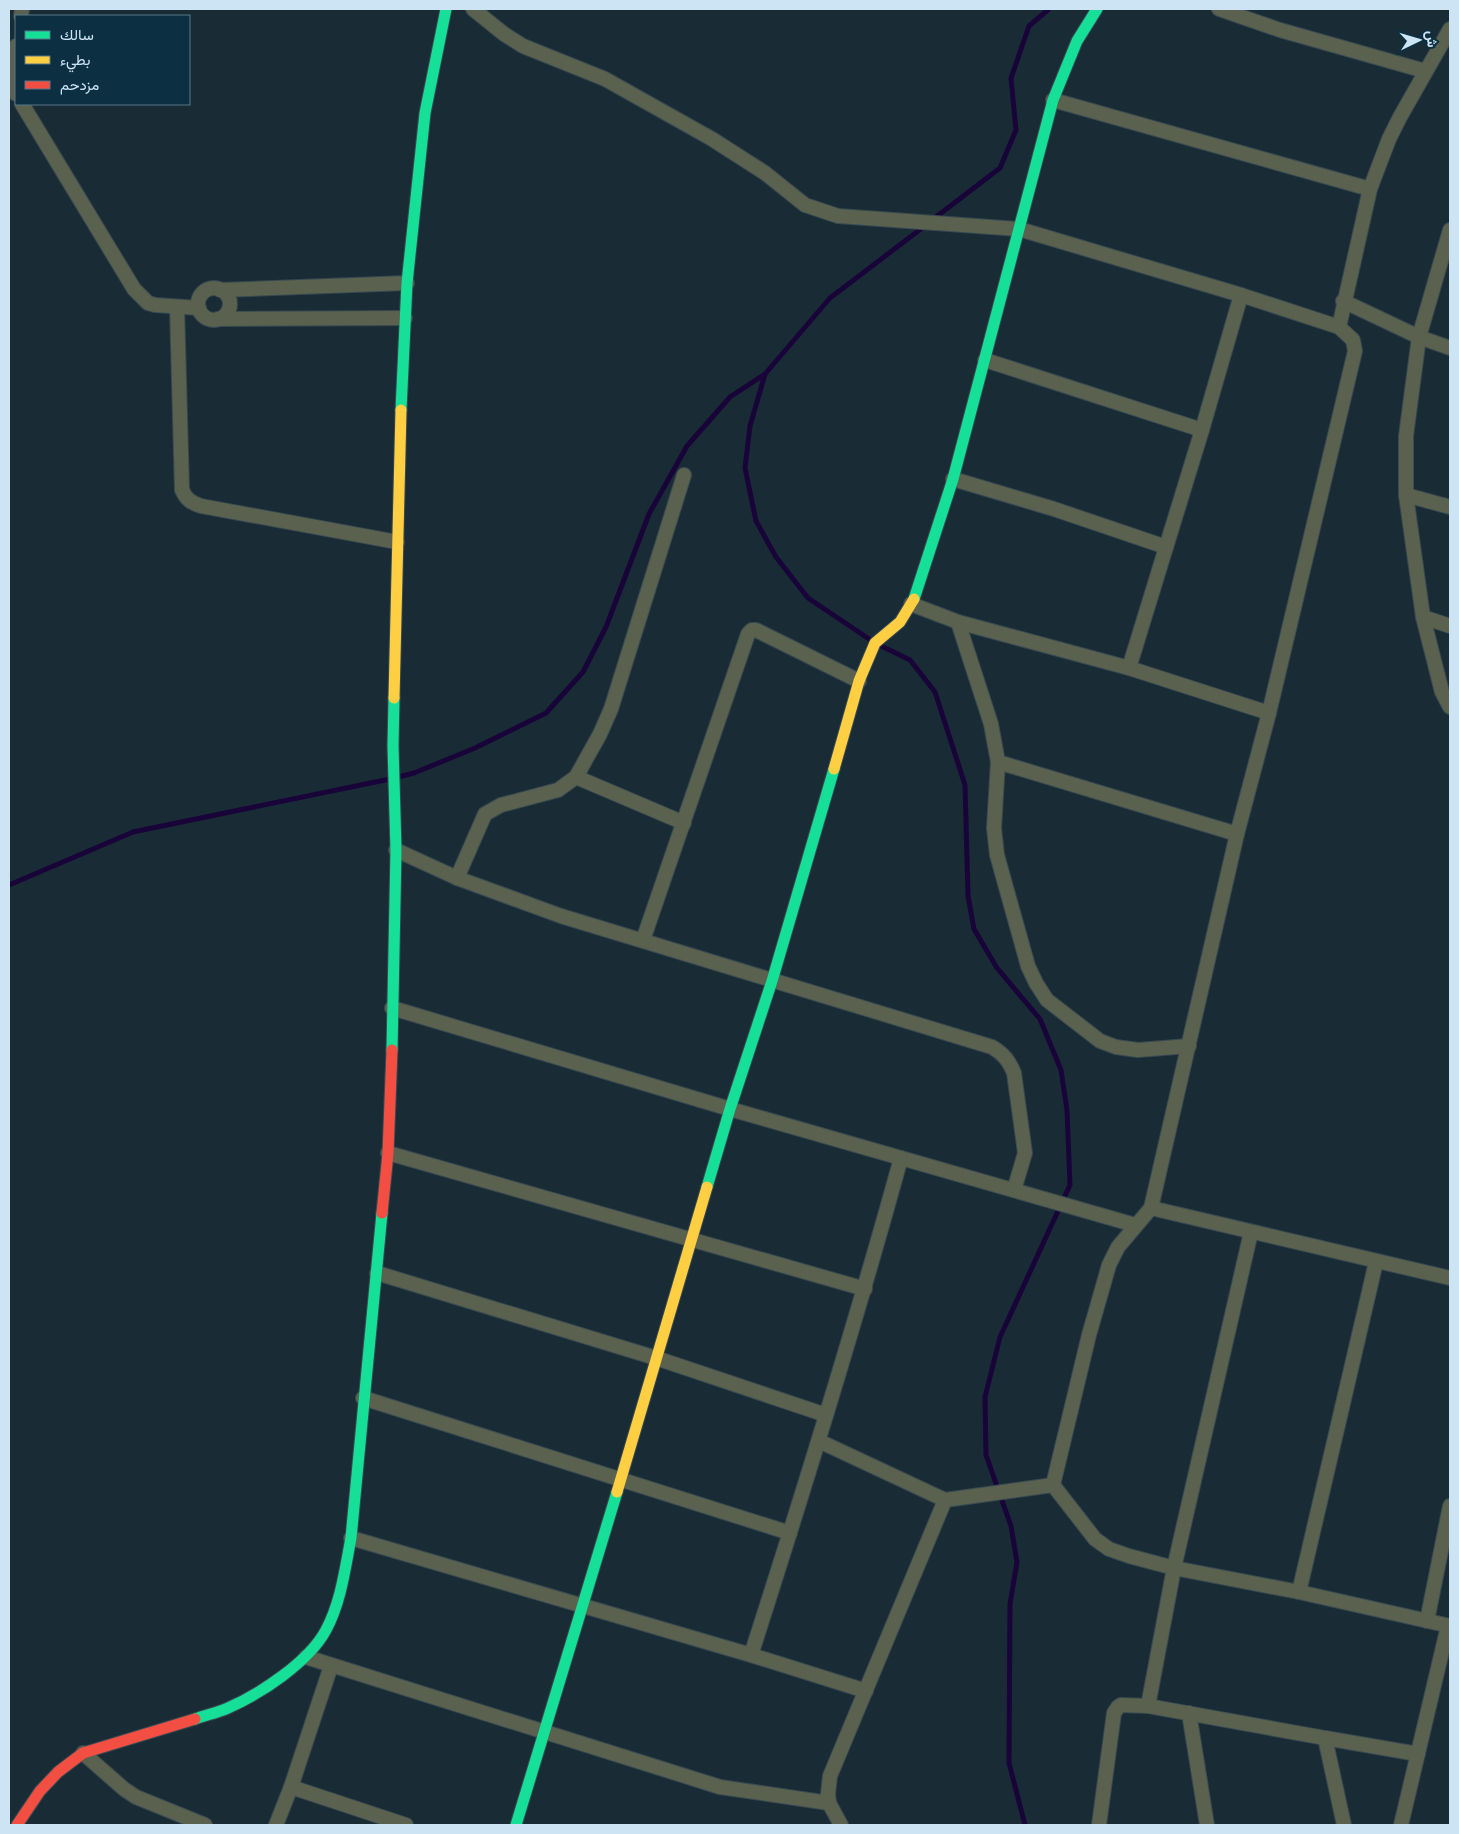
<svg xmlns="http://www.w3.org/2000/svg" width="1459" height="1834" font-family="Karla,Vazirmatn,sans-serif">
	<rect width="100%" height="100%" fill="#192c35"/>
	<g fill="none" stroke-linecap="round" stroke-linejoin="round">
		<g stroke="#19043a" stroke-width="5">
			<path d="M932,220L1000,168L1016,130L1011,78L1029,26L1049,9"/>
			<path d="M765,374L750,426L745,468L756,521L776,557L808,598L875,643L910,660L935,692L965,785L968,896L974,929L997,968L1040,1019L1061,1070L1067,1110L1070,1185L1000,1337L985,1397L986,1455L1011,1526L1017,1562L1010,1604L1009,1763L1025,1825"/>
			<path d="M398,777L414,773L475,748L546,713L583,672L606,627L649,514L687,446L730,397L765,374L830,298L926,225"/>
			<path d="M9,885L133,832L390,779"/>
		</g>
		<g stroke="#384951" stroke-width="16">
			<g id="street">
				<path d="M473,9L504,34L523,46L605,79L712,139L765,173L805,205L838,216L1019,229L1241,295L1339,327L1353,340L1355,351L1269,713L1237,834L1151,1208"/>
				<path d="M1219,9L1280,30L1425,71"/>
				<path d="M21,16L22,9"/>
				<path d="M16,46C14,62 9,79 16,94"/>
				<path d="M1053,100L1370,189"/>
				<path d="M22,104L134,289L148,303L155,305L199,308"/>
				<path d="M1450,230L1419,337L1406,436V495L1423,617L1442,692L1450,707"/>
				<circle cx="214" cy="304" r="16"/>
				<path d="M220,290L407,283"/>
				<path d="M1343,301L1419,337L1450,348"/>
				<path d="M177,307L182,490C186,499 191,503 201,506L397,542"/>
				<path d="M218,319L405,318"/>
				<path d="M1339,327L1370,189L1389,139L1400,117L1450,29"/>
				<path d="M985,360L1202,430"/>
				<path d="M953,479L1054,509L1166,547"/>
				<path d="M1406,495L1450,507"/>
				<path d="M911,604L958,622L1129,668L1269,713"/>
				<path d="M1423,617L1450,626"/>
				<path d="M958,622L991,724L998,762L1237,834"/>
				<path d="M1129,668L1202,430L1241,295"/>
				<path d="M998,762L994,828L997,855L1028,966L1036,983L1047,1000L1100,1041L1116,1047L1138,1050L1189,1046"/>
				<path d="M576,777L684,823"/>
				<path d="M396,850L457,878L561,916L992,1047C1004,1054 1009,1061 1014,1073L1025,1153L1014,1190"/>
				<path d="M457,878L485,814L501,805L558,790L576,777L600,734L611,709L684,475"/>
				<path d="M643,940L748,634L752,630H756L859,681"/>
				<path d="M392,1008L730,1109L1135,1225"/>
				<path d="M388,1153L865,1289"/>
				<path d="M377,1273L656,1358L826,1415"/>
				<path d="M363,1398L790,1533"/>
				<path d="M819,1441L945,1500"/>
				<path d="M1053,1485L1089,1335L1109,1265L1118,1247L1151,1208L1450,1278"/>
				<path d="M1053,1485L1095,1539L1109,1549L1129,1556L1174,1568L1299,1592L1450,1626"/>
				<path d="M351,1538L751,1655L866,1691"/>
				<path d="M1299,1592L1376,1262"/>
				<path d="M1427,1621L1450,1506"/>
				<path d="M751,1655C804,1490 855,1325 901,1158"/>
				<path d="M306,1657L720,1787L829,1803L828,1794L830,1776L945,1500L1053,1485"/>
				<path d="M1148,1706L1174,1568L1251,1232"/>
				<path d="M1189,1713L1207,1825"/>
				<path d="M1325,1738L1418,1754"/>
				<path d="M83,1753L124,1789L136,1797L205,1825"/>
				<path d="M291,1787L406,1825"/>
				<path d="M829,1803L841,1825"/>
				<path d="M276,1825L291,1787L331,1666"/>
				<path d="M1099,1825L1114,1713L1118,1707L1121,1705L1148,1706L1325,1738L1344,1825"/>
				<path d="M1401,1825L1448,1626"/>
			</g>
		</g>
		<g stroke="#384951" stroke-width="13">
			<g id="fast">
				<path d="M401,410L407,283L425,113L446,9"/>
				<path d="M914,599L953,479L1053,100L1077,41L1097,9"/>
				<path d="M392,1050L396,850L393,746L394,698"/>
				<path d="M707,1187L730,1109L772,981L834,769"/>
				<path d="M195,1719C206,1715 217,1713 228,1708C260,1694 309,1662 326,1630C341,1602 345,1569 351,1538L382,1213"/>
				<path d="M516,1825L617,1492"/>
			</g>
		</g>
		<g stroke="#384951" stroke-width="13">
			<g id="slow">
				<path d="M394,698L401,410"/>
				<path d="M834,769L859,681L875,643L900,622L914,599"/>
				<path d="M617,1492L707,1187"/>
			</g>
		</g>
		<g stroke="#384951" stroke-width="13">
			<g id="jam">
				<path d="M382,1213L388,1153L392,1050"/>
				<path d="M17,1825L40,1791L58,1772L83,1753L195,1719"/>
			</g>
		</g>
		<use href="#street" stroke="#5a614e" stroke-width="14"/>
		<use href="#fast" stroke="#16e098" stroke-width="11"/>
		<use href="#slow" stroke="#ffcf43" stroke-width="11"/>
		<use href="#jam" stroke="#f24e42" stroke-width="11"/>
	</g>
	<rect width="1459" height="1834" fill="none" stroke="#cce4f3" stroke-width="20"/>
	<rect x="15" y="15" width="175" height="90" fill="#0c2f42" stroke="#597789"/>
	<rect x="25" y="31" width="25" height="8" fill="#16e098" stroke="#597789"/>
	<text x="60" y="40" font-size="15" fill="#cce4f3">سالك</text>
	<rect x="25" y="56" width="25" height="8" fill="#ffcf43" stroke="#597789"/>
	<text x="60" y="65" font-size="15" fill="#cce4f3">بطيء</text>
	<rect x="25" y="81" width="25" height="8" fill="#f24e42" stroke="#597789"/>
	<text x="60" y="90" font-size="15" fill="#cce4f3">مزدحم</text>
	<g transform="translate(1419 40) rotate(85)" stroke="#0c2f42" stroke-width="4" paint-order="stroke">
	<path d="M0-4L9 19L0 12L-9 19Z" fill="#cce4f3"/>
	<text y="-8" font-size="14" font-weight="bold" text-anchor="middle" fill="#cce4f3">ش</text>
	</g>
</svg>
